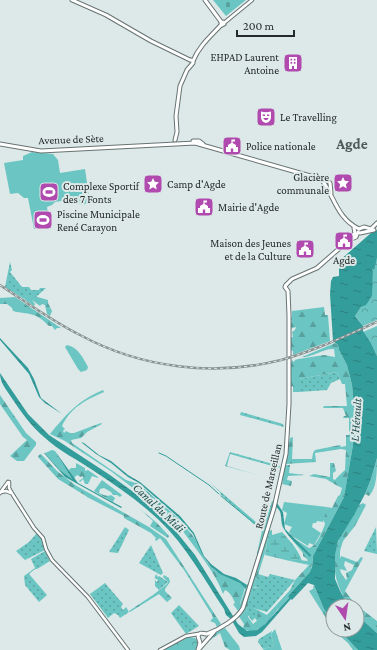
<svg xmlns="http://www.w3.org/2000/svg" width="377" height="650" font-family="'Crimson Pro',serif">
	<defs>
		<pattern id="grass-dots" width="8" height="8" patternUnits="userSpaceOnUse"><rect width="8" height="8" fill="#6bc6c3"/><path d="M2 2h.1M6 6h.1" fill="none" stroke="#58a19e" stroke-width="1.8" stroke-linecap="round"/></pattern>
		<pattern id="forest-firs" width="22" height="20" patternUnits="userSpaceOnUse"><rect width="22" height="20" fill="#6bc6c3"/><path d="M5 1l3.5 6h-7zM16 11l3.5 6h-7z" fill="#58a19e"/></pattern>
		<pattern id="wetland-marsh" width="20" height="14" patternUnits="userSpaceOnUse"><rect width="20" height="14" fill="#6bc6c3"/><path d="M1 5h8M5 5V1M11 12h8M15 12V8" fill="none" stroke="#58a19e"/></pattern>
		<pattern id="cemetery-stones" width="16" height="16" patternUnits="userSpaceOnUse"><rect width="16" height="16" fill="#6bc6c3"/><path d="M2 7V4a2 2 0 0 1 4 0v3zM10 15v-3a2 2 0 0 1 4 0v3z" fill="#58a19e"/></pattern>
		<pattern id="park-crowns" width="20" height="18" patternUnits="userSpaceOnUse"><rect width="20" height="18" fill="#6bc6c3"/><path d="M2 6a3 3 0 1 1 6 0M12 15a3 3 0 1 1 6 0" fill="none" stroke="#58a19e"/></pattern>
		<pattern id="water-ripples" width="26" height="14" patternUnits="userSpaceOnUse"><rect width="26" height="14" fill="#339d9b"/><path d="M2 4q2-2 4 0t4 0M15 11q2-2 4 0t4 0" fill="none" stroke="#2b807e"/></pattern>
	</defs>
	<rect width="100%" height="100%" fill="#dce9e8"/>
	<g fill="url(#grass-dots)">
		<path d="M10,262L12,270L10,272L22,287H29L31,290H39L40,288H46L36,297L27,295L24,299L5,287Z"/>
		<path d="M337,372L340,379L331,383L327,390L299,392V379Z"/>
		<path d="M241,412L283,424L284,427L240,415Z"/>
		<path d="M230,452L280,466L279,468L230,454L227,466L258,475L225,466Z"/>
		<path d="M208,481L256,522L254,524L221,495L220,492Z"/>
		<path d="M125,527L129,530L118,553L109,552Z"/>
		<path d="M376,527L377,554L364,551Z"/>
		<path d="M37,533L42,538L45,550L25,560L16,551L29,542Z"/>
		<path d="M151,545L163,573L161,575L139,563Z"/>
		<path d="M45,551L50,561L37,569H35L29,574L47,595L39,602L25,585L24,576L35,568L31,559Z"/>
		<path d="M156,574L158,577L159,576L168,582L159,590L155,586V580L157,582L158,580L155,578L154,580Z"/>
		<path d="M258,574L268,577L270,574L295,580L267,612L253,608L259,613V619L257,621L255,618L252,621L246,612L253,588L260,587H254Z"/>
		<path d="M105,583L123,604L121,607L123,610L126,607L129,612L120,618L118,615L114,613L108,618L90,594Z"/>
		<path d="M179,605L199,626L186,634L171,613Z"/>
		<path d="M272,631L271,634L274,646L263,649L258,642L259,639Z"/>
	</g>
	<g fill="url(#forest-firs)" fill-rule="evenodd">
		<path d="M27,294L48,300V303L52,311L50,316L47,314L45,305L42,304L40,306L32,300L35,304L34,306L24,299Z"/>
		<path d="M15,297L61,328H57L55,330L52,326H49C35,311 29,315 13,311L12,308L7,304H0V298Z"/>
		<path d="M324,307L325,315H328L330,341L293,355V351L290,350L289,338L293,337L292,332L295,330L296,327L292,328L289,332V323L292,322L290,318L292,317V311Z"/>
		<path d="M335,343L338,345L339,350L347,365L352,385L355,417L353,445L344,497L313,556L311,571L288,596L289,598L280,608L278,609C269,619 259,637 243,629L244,624L238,615L244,607L241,605V607L238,611L233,604L235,603C233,598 230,592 225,590L223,594C215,571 194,547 180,527L183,524C187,529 192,534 195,539C201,549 204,560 213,569C222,576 239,578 245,588L240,603V604L247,585L253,577L258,562L257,553L262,531L265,524L272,501L275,502L265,553L246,612L249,613L248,617L253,624L259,619L257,615L259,613L252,611V607L267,615L290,590L295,580L309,565L290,561L293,559L307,561L308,560L303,556V553L293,541L295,539L309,548C317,546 322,532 325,524L323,519L327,507L332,508L338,496L340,495L342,488L336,485L326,479L309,476L314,474L330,477V463H334L336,471L333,473V479L335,480C338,477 341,473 345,470L346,450L341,449L315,453L316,462L285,464L290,438L293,437L292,459H312L313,453L315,450L340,445L341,447L346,446V435H349V418H343L344,416H346L343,408H323L324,406H347L345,384H342L337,372L299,379V392H293V386L290,387V366L292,360L294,362L295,360L298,359L324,355L335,357L334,349C324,348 312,358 302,357Z"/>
		<path d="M103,390L104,392C86,400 71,407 62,426L65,429L63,431L64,433L66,431L70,433H74L101,423L102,424L87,432L81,438L71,440L72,443L126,480L139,484L180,520L176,523L164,512L112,472L65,441L50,434C65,415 80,399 103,390Z"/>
		<path d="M0,395L26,433L36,442V445L24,461H17L10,456L27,440L23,437L0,404Z"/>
		<path d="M52,450L55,451L72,479L60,470L45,453Z"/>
		<path d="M41,454L57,471L75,485L149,527L166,539L221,624L217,627L215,623L210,621L213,618L212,615L184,570L160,538L156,541L155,540L156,538L151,533L124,518V516L87,497L86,496L58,479L38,457L39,455Z"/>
		<path d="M377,458C377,471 377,488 369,496L365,494L371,479Z"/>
		<path d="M76,463L85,468V471L88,470L98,477V478L92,476L88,484H85L83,479L80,482L79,481L83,478V476L81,477L77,475L74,478L69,470L71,468H76Z"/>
		<path d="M285,465H290L289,473L305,475L288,476L287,480L292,481L291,486L282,484L283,481L281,480Z"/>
		<path d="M102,480L122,495L120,497L117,495H113L111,492L104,488L100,489L99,493C104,495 107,497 111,495L115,498L113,502L94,491Z"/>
		<path d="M363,503L366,505L355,526L343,541L340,551V559L341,556L357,562L361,557L363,558L345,591L355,604L377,621V633L357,615V606H349L347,604C335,582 329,562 340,537C345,526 353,516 359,505ZM345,561L354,565L352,570L346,573L347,579L346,580L341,573L340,569L347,571L344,565Z"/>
		<path d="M140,509L157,523L169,536L168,538L150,526L153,521Z"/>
		<path d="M164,575L169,578L170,582L165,589V591L172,598L167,602L159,594L130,612L129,611L153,595L167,584L168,582L163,577Z"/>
		<path d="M314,585L324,609L333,623V629L309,591L313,589Z"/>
		<path d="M225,628L239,646L240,650H230L225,647L220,633L210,640L209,638C214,634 219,630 225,628Z"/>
		<path d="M275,629L282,650H264L263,649L274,646L271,634Z"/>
		<path d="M333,630H339L358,650H353L348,643Z"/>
	</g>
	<path fill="url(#wetland-marsh)" d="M272,530V535L282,532C290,541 298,549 302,561L293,559L290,561L265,555L269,531Z"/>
	<path fill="url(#cemetery-stones)" d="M213,0H246L226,16Z"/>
	<g fill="url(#park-crowns)">
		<path d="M377,258V320L363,326L357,318L355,316L361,307L371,298L373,271L372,270Z"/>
		<path d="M377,326V356L371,343L363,332Z"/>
		<path d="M189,637L195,638L198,641L196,650H163Z"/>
	</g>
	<g fill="#6bc6c3">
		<path d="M32,152L53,154L58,160L60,173L85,169L90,203L80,205L79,198L55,202L52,205L47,207L50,225L34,229L28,198H24L18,193L10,194L4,163L23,160V156Z"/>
		<path d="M67,345C78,347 83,358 88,367L87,370L81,372L78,369L65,347Z"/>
		<path d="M284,502L327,507L323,522L317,521L316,523H313L312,527L321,533L314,545L309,543L308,546L292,536L289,532L292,527L284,524L287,513L282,510Z"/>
	</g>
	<g fill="url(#water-ripples)">
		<path d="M377,230V258L374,270L373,269L372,270L373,271L372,296L366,305L361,307L355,316L363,326V331L371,343L377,356V458L371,479L365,494L354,515L338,541L335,555V579L341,593L349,606H333V623L324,609L314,585L308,583L292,600L291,599L290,600L262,632L256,636L244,637L239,633L231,619L226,615L224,609C204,579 186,546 160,521C140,502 117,486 94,471C78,460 59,451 44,437C31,426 21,412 11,397C6,389 0,383 0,373L28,414L49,435L110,475L139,496L170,524L195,555L238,624L247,631L257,630L265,624L289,598L288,596L310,572L312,567L313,556L344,497L353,445L355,417L352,385L347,365L339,350L338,345L333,341L330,294L331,281L333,277L339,276V261L371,233Z"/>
		<path d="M0,338L28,368L34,379L41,398L62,414L45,403L39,397L29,374L0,340Z"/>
		<path d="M81,442L84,443L99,455L111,461L128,475L140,482L180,516L194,533L204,556L211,564L224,574L236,578L247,585L246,589L240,583L220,574L211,567L202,554L193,534L178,517L139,483L128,477L111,463L96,454Z"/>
		<path d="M55,451L78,483L122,507L121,508L65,477L44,453H45L60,470L72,479Z"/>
		<path d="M277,503L283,512L285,529L311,555L310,557C302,548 290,540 284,529C279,522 284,512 276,507Z"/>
		<path d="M357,615L377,633V650H358L339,630H357Z"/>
	</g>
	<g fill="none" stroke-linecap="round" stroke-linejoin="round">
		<g stroke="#339d9b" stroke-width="1">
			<path d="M159,453L166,456L209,485L219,494"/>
			<path d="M221,496L261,529"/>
		</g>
		<g stroke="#677372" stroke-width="4.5">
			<g id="tertiary">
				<path d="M224,23L252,0"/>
				<path d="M9,482V488L13,495L34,528L43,538L46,549L52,560L88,597L128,650"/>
				<path d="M1,492L6,491L11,493"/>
				<path d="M0,493L8,482"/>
				<path d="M160,650L186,636L198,634"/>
			</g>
		</g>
		<g stroke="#677372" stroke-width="5">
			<g id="secondary">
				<path d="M72,0L106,15L151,41L190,60"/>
				<path d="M205,0L222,23"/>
				<path d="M223,22L224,24L222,25L221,23Z"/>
				<path d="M193,61C199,46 211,36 221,25"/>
				<path d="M175,140L177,132L176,116L180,86L187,70L193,63V61L191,60"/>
				<path d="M193,141H199L203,144"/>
				<path d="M0,144L41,151L195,143L328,181L330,183L331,193"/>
				<path d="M322,180C335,198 337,218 359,229"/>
				<path d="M359,229L364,227L371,229L377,223"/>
				<path d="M360,233L374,230"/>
				<path d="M351,238L355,233L354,228"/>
				<path d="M286,285L292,279L317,268L349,240L356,237L358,232"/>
				<path d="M199,649L214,632"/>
				<path d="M198,650L200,643L198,636C200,631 203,634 207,634C220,629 237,619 243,608L274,508L286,454L289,404V315L288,291L285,287L286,285"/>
			</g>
		</g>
		<use href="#tertiary" stroke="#fff" stroke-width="2.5"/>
		<use href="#secondary" stroke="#fff" stroke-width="3"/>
		<g stroke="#899292" stroke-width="2.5">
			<path id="rail" d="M0,285C26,302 52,321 80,335C141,368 214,377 281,360C314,351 345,336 377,322"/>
		</g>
		<use href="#rail" stroke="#dce9e8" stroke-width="1" stroke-dasharray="3" stroke-linecap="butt"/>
	</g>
	<defs>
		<g id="building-square" transform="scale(1)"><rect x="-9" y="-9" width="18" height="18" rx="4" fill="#b14aae" stroke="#dce9e8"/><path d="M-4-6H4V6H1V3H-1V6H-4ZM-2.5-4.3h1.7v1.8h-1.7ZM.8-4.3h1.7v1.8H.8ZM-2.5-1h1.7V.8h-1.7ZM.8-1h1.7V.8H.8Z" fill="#fff"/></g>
		<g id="theatre-square" transform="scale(1)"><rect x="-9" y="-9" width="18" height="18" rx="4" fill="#b14aae" stroke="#dce9e8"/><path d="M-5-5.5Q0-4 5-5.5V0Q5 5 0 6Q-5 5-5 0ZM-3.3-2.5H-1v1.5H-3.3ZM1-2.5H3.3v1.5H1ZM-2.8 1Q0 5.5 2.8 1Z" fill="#fff"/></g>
		<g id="civic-square" transform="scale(1)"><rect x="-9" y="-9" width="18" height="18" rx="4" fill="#b14aae" stroke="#dce9e8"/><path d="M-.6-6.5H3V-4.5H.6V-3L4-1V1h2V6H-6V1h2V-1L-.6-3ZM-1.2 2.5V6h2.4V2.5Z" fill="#fff"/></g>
		<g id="sight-square" transform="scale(1)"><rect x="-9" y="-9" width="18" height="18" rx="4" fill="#b14aae" stroke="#dce9e8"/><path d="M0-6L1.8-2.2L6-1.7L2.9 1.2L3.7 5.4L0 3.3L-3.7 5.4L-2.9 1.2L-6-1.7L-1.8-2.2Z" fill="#fff"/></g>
		<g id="stadium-square" transform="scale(1)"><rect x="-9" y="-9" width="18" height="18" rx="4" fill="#b14aae" stroke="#dce9e8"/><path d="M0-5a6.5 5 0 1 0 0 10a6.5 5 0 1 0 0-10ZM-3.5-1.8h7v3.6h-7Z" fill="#fff"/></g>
	</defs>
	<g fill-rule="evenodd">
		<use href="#building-square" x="293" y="63"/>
		<use href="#theatre-square" x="266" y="117"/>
		<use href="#civic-square" x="232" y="146"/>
		<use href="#sight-square" x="343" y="183"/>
		<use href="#sight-square" x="153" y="184"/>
		<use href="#stadium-square" x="49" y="192"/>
		<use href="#civic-square" x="204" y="207"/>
		<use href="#stadium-square" x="43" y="220"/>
		<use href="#civic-square" x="344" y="241"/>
		<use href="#civic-square" x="305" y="249"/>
	</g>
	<g text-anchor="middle" stroke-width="4" stroke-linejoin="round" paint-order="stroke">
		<g font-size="11" fill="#242929" stroke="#dce9e8" text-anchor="start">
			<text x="279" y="61" text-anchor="end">EHPAD Laurent<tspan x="279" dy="13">Antoine</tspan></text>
			<text x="280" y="121">Le Travelling</text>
			<text x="246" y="150">Police nationale</text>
			<text x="329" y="181" text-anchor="end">Glacière<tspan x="329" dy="13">communale</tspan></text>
			<text x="167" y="188">Camp d'Agde</text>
			<text x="63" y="190">Complexe Sportif<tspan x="63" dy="13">des 7 Fonts</tspan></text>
			<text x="218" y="211">Mairie d'Agde</text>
			<text x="57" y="218">Piscine Municipale<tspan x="57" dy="13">René Carayon</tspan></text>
			<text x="291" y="247" text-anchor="end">Maison des Jeunes<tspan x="291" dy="13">et de la Culture</tspan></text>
			<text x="344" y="264" text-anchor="middle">Agde</text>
		</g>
		<g font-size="11" fill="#242929" stroke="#dce9e8">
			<text transform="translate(71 139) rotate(-2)" y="4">Avenue de Sète</text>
			<text transform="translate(268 486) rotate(-77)" y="4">Route de Marseillan</text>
		</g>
		<g font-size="12" font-style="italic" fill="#23504f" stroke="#dce9e8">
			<text transform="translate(356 420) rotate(-86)" y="4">L'Hérault</text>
			<text transform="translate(159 508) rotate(43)" y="4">Canal du Midi</text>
		</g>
		<g font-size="15" font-weight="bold" fill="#4e5958" stroke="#dce9e8">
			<text x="352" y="149">Agde</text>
		</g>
	</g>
	<g transform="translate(345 618) rotate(167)"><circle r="19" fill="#dce9e8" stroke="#929c9c"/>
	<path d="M0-3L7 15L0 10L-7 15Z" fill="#b14aae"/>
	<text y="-6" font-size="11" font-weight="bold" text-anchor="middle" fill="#242929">N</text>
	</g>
	<path d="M237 30v6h57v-6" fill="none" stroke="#242929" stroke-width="2"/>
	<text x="243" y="30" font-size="12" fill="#242929" stroke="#dce9e8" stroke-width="3" paint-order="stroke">200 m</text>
</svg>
